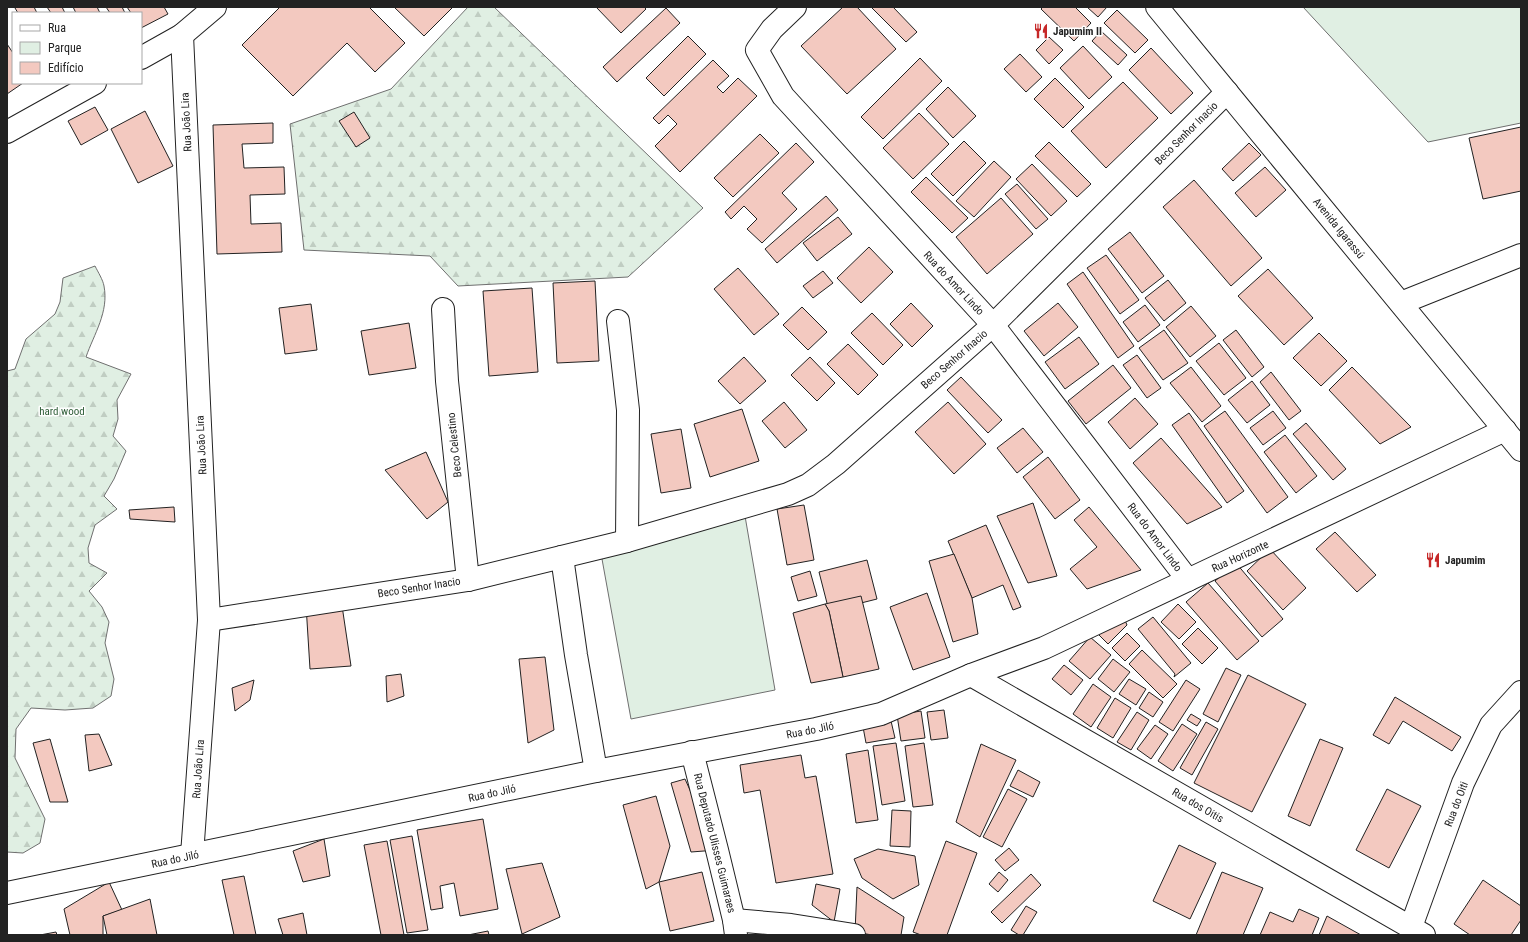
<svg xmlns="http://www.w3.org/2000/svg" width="1528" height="942" font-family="'Roboto Condensed',sans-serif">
	<defs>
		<pattern id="forest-firs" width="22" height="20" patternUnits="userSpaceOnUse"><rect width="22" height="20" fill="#e0efe3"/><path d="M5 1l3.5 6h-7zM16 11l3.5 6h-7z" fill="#c0cdc2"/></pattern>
	</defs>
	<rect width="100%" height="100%" fill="#fff"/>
	<g fill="#e0efe3" stroke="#6f6f6f">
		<path d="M1303,7H1521V123L1428,142Z"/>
		<path d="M745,516L775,690L631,719L600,548Z"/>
	</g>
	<g fill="url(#forest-firs)" stroke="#6f6f6f">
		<path d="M468,7H494L703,208L628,277L458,286L430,256L304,250L290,124L391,89Z"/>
		<path d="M95,266C98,272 103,280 104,286C109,312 94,334 86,357L131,374L117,400L118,419L113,436L126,451L114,479L104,496L117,509L95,525L88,548L89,563L107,573L89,591L102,607L109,622L105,643L114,679L111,696L93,708L65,710L31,708L16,729L15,758L45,819L40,843L23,853L7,852V371L15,369L26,339L55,314L60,302L63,278Z"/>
	</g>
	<g fill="#f3c9c0" stroke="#222">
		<path d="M17,7H34L37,13H18L15,8Z"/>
		<path d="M47,7H62L65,13H51Z"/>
		<path d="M73,7H97L100,13H76Z"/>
		<path d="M106,7H122L125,13H110Z"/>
		<path d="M127,7H164L168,14L141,28V13H131Z"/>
		<path d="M280,7H369L405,43L375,72L347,43L293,96L242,45Z"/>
		<path d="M394,7H453L424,36Z"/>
		<path d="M596,7H644L646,9L621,33Z"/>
		<path d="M843,7H857L896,49L847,94L801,46Z"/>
		<path d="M871,7H893L917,32L906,42Z"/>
		<path d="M1043,7H1075L1091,23L1074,41L1041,9Z"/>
		<path d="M1087,7H1107L1098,17Z"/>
		<path d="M666,8L680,23L617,82L603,67Z"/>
		<path d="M1117,10L1148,40L1135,53L1104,23Z"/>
		<path d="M1101,31L1127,55L1118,65L1092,41Z"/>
		<path d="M688,36L706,54L664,96L646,78Z"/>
		<path d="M1049,37L1063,50L1049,64L1036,50Z"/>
		<path d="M7,44L13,53V83H23L7,94Z"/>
		<path d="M1083,46L1112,77L1089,99L1060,68Z"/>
		<path d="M1151,48L1193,93L1171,114L1129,70Z"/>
		<path d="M1020,54L1042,77L1026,92L1004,69Z"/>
		<path d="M920,58L942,81L883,139L861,117Z"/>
		<path d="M713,60L729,76L717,87L723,93L738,78L757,96L680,172L655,146L677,124L668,115L659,124L653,118Z"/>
		<path d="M1055,78L1084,107L1063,128L1034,99Z"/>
		<path d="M1123,82L1158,118L1106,168L1071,131Z"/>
		<path d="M948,87L976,116L953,138L926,109Z"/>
		<path d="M95,107L108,130L81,145L68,121Z"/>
		<path d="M145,111L173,166L138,183L111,129Z"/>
		<path d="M354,112L370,138L356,147L339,121Z"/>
		<path d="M919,113L949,144L913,179L883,148Z"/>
		<path d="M273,123V143L242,144L244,168L284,167L285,194L250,195L251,224L281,223L282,252L217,254L213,125Z"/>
		<path d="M1521,127V191L1483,199L1469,138Z"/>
		<path d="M760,134L779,153L733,197L714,178Z"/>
		<path d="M964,141L986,163L953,196L931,174Z"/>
		<path d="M1049,142L1091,184L1077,197L1035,156Z"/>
		<path d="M796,143L814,162L782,193L797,209L762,243L747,229L757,219L744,206L731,219L725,212Z"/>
		<path d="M1249,143L1261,155L1233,181L1222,169Z"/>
		<path d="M994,161L1011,177L974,217L956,201Z"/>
		<path d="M1032,164L1067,201L1051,216L1016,179Z"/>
		<path d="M1265,167L1286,190L1256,217L1235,193Z"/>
		<path d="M926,177L968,218L952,233L911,192Z"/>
		<path d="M1194,180L1262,258L1231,286L1163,207Z"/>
		<path d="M1017,184L1048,219L1036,229L1005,194Z"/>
		<path d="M826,196L838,210L777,263L765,249Z"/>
		<path d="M1001,198L1033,234L987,274L956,237Z"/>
		<path d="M838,217L852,234L817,261L803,243Z"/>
		<path d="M1130,232L1164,276L1142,293L1108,249Z"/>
		<path d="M869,247L893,272L861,303L837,278Z"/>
		<path d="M1106,255L1139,300L1120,314L1087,268Z"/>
		<path d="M738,268L779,314L754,335L714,289Z"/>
		<path d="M1268,269L1313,318L1284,345L1238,296Z"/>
		<path d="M823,271L833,283L813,298L803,286Z"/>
		<path d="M1083,272L1134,346L1118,358L1067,284Z"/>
		<path d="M1168,280L1186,303L1164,321L1145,298Z"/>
		<path d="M595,281L599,361L557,363L553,283Z"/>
		<path d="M532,288L538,372L489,376L483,291Z"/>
		<path d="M911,303L933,326L912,347L890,324Z"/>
		<path d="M1058,303L1078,327L1044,356L1024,331Z"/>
		<path d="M311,304L317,350L285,354L279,308Z"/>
		<path d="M1145,305L1160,325L1138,342L1123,322Z"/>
		<path d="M1191,306L1216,336L1190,357L1166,327Z"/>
		<path d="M802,307L827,332L808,350L783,325Z"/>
		<path d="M872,313L903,345L883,365L851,333Z"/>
		<path d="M409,323L416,368L369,375L361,331Z"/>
		<path d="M1164,330L1188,363L1163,380L1139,348Z"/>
		<path d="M1236,330L1264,367L1252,377L1223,340Z"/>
		<path d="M1319,333L1347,361L1321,386L1293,358Z"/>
		<path d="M1079,337L1099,364L1065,389L1045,362Z"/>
		<path d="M1219,343L1246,378L1224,395L1196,361Z"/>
		<path d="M848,344L878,375L858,395L827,364Z"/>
		<path d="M1137,355L1161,388L1147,398L1123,365Z"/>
		<path d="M744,357L766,381L740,404L718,381Z"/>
		<path d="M810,357L835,383L817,401L791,375Z"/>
		<path d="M1113,365L1131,388L1086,424L1068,401Z"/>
		<path d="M1191,367L1221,406L1202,422L1170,383Z"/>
		<path d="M1352,367L1411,427L1380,444L1329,390Z"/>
		<path d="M1271,372L1301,411L1289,420L1260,382Z"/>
		<path d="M961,377L1002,420L988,433L947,390Z"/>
		<path d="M1252,381L1270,405L1247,423L1228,400Z"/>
		<path d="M1135,398L1158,424L1130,449L1108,422Z"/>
		<path d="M784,402L807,430L785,448L762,421Z"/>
		<path d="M948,402L986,444L954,474L915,432Z"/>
		<path d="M742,409L759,461L710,477L694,424Z"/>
		<path d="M1225,411L1288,497L1267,513L1204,426Z"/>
		<path d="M1273,411L1286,428L1263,445L1250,428Z"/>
		<path d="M1189,413L1244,491L1227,503L1172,425Z"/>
		<path d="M1306,423L1346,469L1333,480L1293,434Z"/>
		<path d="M1023,428L1043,452L1017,473L997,448Z"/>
		<path d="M681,429L691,488L661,493L651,434Z"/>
		<path d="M1285,435L1317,476L1296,493L1264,452Z"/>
		<path d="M1161,438L1222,507L1187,524L1133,463Z"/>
		<path d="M426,452L448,502L427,519L385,470Z"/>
		<path d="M1048,457L1080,500L1055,519L1023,477Z"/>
		<path d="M1033,503L1057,576L1028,583L997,516Z"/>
		<path d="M804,505L814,560L787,565L777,509Z"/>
		<path d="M174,507L175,522L130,519L129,510Z"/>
		<path d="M1089,507L1141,570L1087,589L1070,569L1097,547L1074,520Z"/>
		<path d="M986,525L1021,607L1013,610L1003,585L972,598L948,541Z"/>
		<path d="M1335,532L1376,575L1357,592L1316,549Z"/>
		<path d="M1270,549L1306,588L1283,610L1247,571Z"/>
		<path d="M954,554L972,598L978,634L953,642L929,561Z"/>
		<path d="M867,560L877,599L829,611L819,572Z"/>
		<path d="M1236,563L1283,619L1262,637L1215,581Z"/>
		<path d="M810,571L817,596L798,601L791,577Z"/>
		<path d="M1208,583L1259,641L1237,660L1186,602Z"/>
		<path d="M927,593L950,657L913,670L890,607Z"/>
		<path d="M861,596L879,669L843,677L829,611L825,604Z"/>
		<path d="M341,599L351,666L310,669L306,605Z"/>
		<path d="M825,604L829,611L843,677L811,683L793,613Z"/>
		<path d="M1178,604L1196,622L1179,639L1161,622Z"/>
		<path d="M1153,617L1191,663L1174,677L1175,674L1138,629Z"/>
		<path d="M1124,618L1127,625L1108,644L1096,632Z"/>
		<path d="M1198,628L1218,648L1202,664L1182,644Z"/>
		<path d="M1127,633L1140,646L1125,661L1112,648Z"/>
		<path d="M1090,637L1111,655L1090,679L1069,661Z"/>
		<path d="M1142,650L1177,684L1163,698L1129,664Z"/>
		<path d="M545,657L554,730L528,743L519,659Z"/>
		<path d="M1113,659L1130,672L1114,692L1098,679Z"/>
		<path d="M1064,665L1083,680L1071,695L1052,679Z"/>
		<path d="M1226,668L1241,675L1218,722L1203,714Z"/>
		<path d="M401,674L404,696L387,702L386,676Z"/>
		<path d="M1248,675L1306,704L1252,812L1194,783Z"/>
		<path d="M1129,679L1146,689L1136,705L1119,694Z"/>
		<path d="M254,680L250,700L235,711L232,688Z"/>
		<path d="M1186,680L1200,689L1173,731L1159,722Z"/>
		<path d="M1093,684L1111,697L1091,727L1073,714Z"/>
		<path d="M1149,692L1163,702L1153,717L1139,708Z"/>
		<path d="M1395,697L1461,737L1452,751L1403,721L1389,744L1373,735Z"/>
		<path d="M1115,698L1131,708L1113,738L1097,728Z"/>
		<path d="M944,710L948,738L931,740L927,712Z"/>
		<path d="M921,711L925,738L901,741L897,715Z"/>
		<path d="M1137,712L1149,720L1131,750L1117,742Z"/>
		<path d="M1191,714L1201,720L1197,726L1187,720Z"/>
		<path d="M891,721L895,738L866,743L863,727Z"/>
		<path d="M1206,722L1218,729L1192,775L1180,768Z"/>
		<path d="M1182,724L1197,734L1173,771L1158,761Z"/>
		<path d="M1155,725L1168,734L1151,759L1137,749Z"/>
		<path d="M99,734L112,765L89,771L85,735Z"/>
		<path d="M50,739L68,802H50L33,743Z"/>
		<path d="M1320,739L1343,748L1310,826L1288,816Z"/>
		<path d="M896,743L905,801L882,805L873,746Z"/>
		<path d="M924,743L933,805L913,807L905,746Z"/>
		<path d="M981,744L1016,760L980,837L956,822Z"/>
		<path d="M868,750L878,820L856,823L846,754Z"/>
		<path d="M801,755L805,778L816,776L833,874L776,883L760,790L744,793L740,765Z"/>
		<path d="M1018,770L1040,782L1033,797L1010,786Z"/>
		<path d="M685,779L717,850L691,852L671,783Z"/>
		<path d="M1008,789L1027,799L1002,847L983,837Z"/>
		<path d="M1387,789L1421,806L1389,868L1356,850Z"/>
		<path d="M656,796L670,846L659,882L646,889L623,805Z"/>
		<path d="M892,810L911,811L910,847L890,846Z"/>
		<path d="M483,819L498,909L460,916L454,883L440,886L443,908L431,910L417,830Z"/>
		<path d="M412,836L428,930L407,933L390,840Z"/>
		<path d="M324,839L330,876L303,882L293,851Z"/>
		<path d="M387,841L404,935H381L364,845Z"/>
		<path d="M946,841L977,853L947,935H921L913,932Z"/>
		<path d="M1179,845L1216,863L1190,919L1153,901Z"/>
		<path d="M1009,848L1019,860L1005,871L995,860Z"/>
		<path d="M878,849L915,856L919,885L893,899L862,878L854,859Z"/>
		<path d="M542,863L560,917L522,934L506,869Z"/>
		<path d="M702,872L714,921L670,931L659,882Z"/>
		<path d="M999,872L1008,880L998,892L989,884Z"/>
		<path d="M1222,872L1263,888L1243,935H1196Z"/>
		<path d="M1031,874L1041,885L1002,923L991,912Z"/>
		<path d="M244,876L256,935H234L222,880Z"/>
		<path d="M1483,880L1521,906V920L1511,935H1470L1454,924Z"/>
		<path d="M109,882L122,910L103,916V935H70L64,909Z"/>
		<path d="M816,884L840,889L834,922L812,905Z"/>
		<path d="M857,887L904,917L901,935H872L855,932Z"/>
		<path d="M150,899L157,935H107L103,916Z"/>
		<path d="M1026,906L1037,912L1023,935H1019L1011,930Z"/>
		<path d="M1299,909L1319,918L1312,935H1260L1270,912L1293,922Z"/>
		<path d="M303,913L307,935H283L278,919Z"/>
		<path d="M1327,916L1361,935H1319Z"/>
		<path d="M488,931L489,935H468Z"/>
		<path d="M56,932L57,935H40Z"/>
	</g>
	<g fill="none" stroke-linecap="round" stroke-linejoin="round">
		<g stroke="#222" stroke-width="24">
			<g id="minor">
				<path d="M795,7L772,29L757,50L783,96L993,325L1188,580"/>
				<path d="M182,35L209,620L192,855"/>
				<path d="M141,58L182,35L215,7"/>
				<path d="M7,132L95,83"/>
				<path d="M1401,303L1521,255"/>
				<path d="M443,309L447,381L468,580"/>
				<path d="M618,321L628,410L627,541"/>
				<path d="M562,557L576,655L596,771"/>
				<path d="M209,620L468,580L627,541L788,494L808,485L836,464L993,325L1227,92"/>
				<path d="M971,675L1424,935"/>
				<path d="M692,752L717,850L734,920L736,935"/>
				<path d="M7,893L596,771L816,729L881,714L971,675L1044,648L1505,430"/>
				<path d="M734,920L791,925L854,935"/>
				<path d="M1411,927L1463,783L1491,725L1521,692"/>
			</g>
		</g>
		<g stroke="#222" stroke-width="24">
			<path id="major" d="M1157,7L1521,450"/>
		</g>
		<use href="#minor" stroke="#fff" stroke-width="22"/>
		<use href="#major" stroke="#fff" stroke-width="22"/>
	</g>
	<defs>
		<g id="restaurant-bare" transform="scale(1.2)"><path d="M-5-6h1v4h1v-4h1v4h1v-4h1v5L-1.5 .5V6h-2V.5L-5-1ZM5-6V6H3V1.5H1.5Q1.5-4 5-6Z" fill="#c62828" stroke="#fff" stroke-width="2.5" paint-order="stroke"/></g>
	</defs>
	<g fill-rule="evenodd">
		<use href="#restaurant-bare" x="1041" y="31"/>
		<use href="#restaurant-bare" x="1433" y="560"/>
	</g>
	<g text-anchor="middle" stroke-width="3" stroke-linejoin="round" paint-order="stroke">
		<g font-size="11" font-weight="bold" fill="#222" stroke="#fff" text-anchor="start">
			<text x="1053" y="35">Japumim II</text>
			<text x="1445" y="564">Japumim</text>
		</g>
		<g font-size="11" fill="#222" stroke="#fff">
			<text transform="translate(186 122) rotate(-93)" y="4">Rua João Lira</text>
			<text transform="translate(1186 133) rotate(-45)" y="4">Beco Senhor Inacio</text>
			<text transform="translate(1339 228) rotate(51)" y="4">Avenida Igarassú</text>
			<text transform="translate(954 283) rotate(47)" y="4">Rua do Amor Lindo</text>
			<text transform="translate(954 359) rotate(-41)" y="4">Beco Senhor Inacio</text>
			<text transform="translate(201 445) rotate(-93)" y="4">Rua João Lira</text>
			<text transform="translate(454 445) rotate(-96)" y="4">Beco Celestino</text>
			<text transform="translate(1155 537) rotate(53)" y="4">Rua do Amor Lindo</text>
			<text transform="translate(1240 556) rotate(-25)" y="4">Rua Horizonte</text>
			<text transform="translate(419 587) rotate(-9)" y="4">Beco Senhor Inacio</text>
			<text transform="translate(810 730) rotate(-11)" y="4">Rua do Jiló</text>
			<text transform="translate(198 769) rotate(-86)" y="4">Rua João Lira</text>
			<text transform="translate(492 793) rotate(-12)" y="4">Rua do Jiló</text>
			<text transform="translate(1456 804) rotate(-69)" y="4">Rua do Oiti</text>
			<text transform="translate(1198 805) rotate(30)" y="4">Rua dos Oitis</text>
			<text transform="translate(715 843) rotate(76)" y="4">Rua Deputado Ulisses Guimaraes</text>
			<text transform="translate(175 859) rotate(-12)" y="4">Rua do Jiló</text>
		</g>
		<g font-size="11" fill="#2f5e38" stroke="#fff">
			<text x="62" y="415">hard wood</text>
		</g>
	</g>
	<rect width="1528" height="942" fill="none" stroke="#222222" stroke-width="16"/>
	<rect x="12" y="12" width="130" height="72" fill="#ffffff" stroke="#a7a7a7"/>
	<rect x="20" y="25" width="20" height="6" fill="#ffffff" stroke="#a7a7a7"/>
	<text x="48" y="32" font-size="12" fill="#222222">Rua</text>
	<rect x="20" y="42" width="20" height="12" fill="#e0efe3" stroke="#a7a7a7"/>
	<text x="48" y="52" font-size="12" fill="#222222">Parque</text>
	<rect x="20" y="62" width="20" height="12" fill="#f3c9c0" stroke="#a7a7a7"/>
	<text x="48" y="72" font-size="12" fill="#222222">Edifício</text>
</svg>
